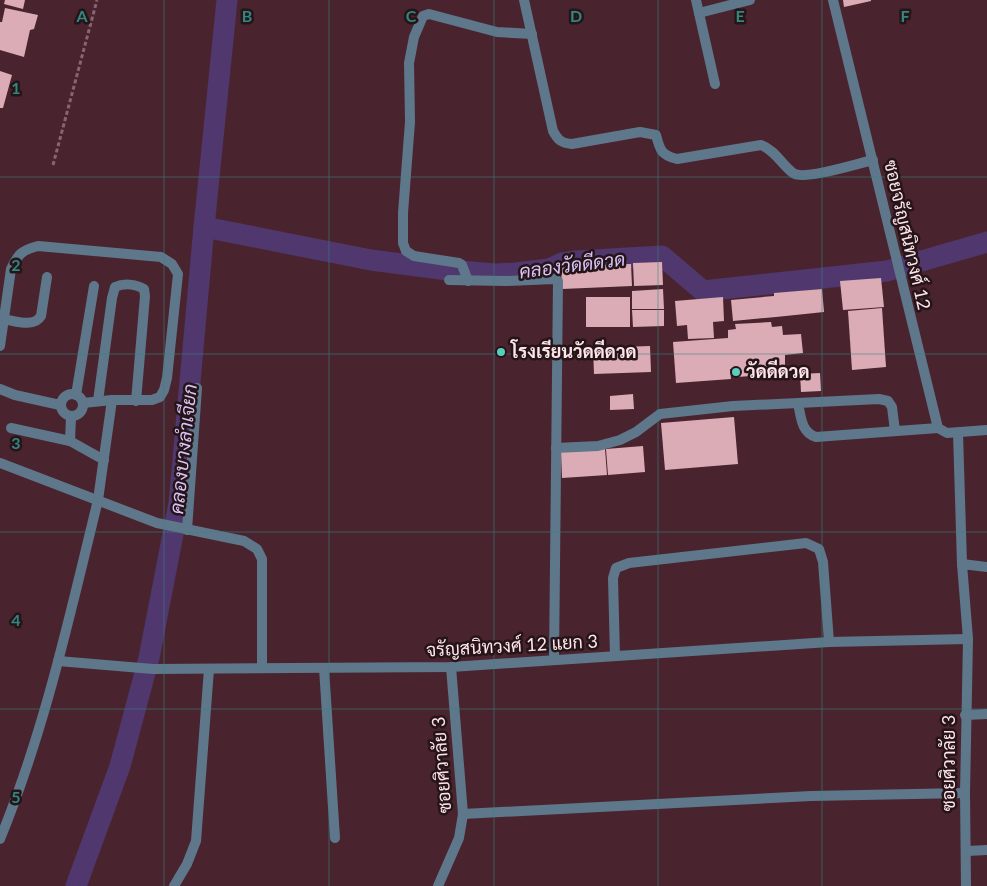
<svg xmlns="http://www.w3.org/2000/svg" width="987" height="886" font-family="Lato,Sarabun,sans-serif">
	<rect width="100%" height="100%" fill="#49242f"/>
	<g fill="none" stroke-linecap="round" stroke-linejoin="round">
		<g stroke="#50376e" stroke-width="21">
			<path d="M204,227L371,260L448,270L495,274L515,273L549,269L562,263L576,261L662,256L703,291L887,271L987,242"/>
			<path d="M76,886L120,766L149,658L179,503L204,227L227,0"/>
		</g>
	</g>
	<g fill="#dbacb6">
		<path d="M5,0H25L23,9L4,4Z"/>
		<path d="M843,0H871V1L844,7Z"/>
		<path d="M5,8L38,15L34,29L30,30L24,57L0,50V22H2Z"/>
		<path d="M0,71L12,75L3,108H0Z"/>
		<path d="M662,262L663,285L634,286L633,263Z"/>
		<path d="M631,264L632,286L562,289L561,266Z"/>
		<path d="M881,278L884,307L843,310L840,281Z"/>
		<path d="M663,289L664,309H632V291Z"/>
		<path d="M822,289L824,312L776,317L775,312L776,317L733,321L731,300L774,296V293Z"/>
		<rect x="586" y="297" width="44" height="30"/>
		<path d="M723,297L724,321L713,322L714,338L688,339L687,325L677,326L675,301Z"/>
		<path d="M882,308L886,367L852,370L848,311Z"/>
		<path d="M632,310H664V326L633,327Z"/>
		<path d="M771,322L772,327L782,326L783,335L801,334L803,353L785,355V366L780,367V374L737,377V369H730L731,379L676,383L673,342L728,338V330L736,329L735,324Z"/>
		<path d="M650,346L651,372L594,374L593,348Z"/>
		<path d="M820,373L821,391L801,392L800,374Z"/>
		<path d="M633,394L634,409L610,410V396Z"/>
		<path d="M734,417L738,464L665,470L661,423Z"/>
		<path d="M643,446L645,472L608,475L606,449Z"/>
		<path d="M605,449L607,475L562,478L561,452Z"/>
	</g>
	<g fill="none" stroke-linecap="round" stroke-linejoin="round">
		<path stroke="#87666f" stroke-width="3" stroke-dasharray="4 2.5" stroke-linecap="butt" d="M53,165L97,0"/>
		<g stroke="#5f778b" stroke-width="10">
			<path d="M3,319C15,321 34,328 41,316L47,277"/>
			<path d="M0,346L11,269C18,254 22,250 38,246L161,257L172,264L178,274L167,378L164,390L160,397L152,400H112L83,403"/>
			<path d="M0,389L15,395L60,405"/>
			<circle cx="72" cy="405" r="11"/>
			<path d="M76,395L94,286"/>
			<path d="M98,401L112,298L115,287C124,283 135,284 144,289L145,296L136,401"/>
			<path d="M798,403L879,399L888,401L892,407L895,431"/>
			<path d="M11,428L70,441L71,417"/>
			<path d="M70,441L104,460"/>
			<path d="M556,448L598,446L620,440L636,432L660,414L733,406L798,403C801,417 801,432 816,437L938,428"/>
			<path d="M98,500L112,400"/>
		</g>
		<g stroke="#5f778b" stroke-width="10">
			<path d="M524,0L553,131C558,140 561,143 572,144L640,132L656,135C660,150 661,155 677,159L761,145C775,150 782,165 793,173C803,181 859,163 873,160"/>
			<path d="M696,0L715,84"/>
			<path d="M833,0L938,428L947,433L987,430"/>
			<path d="M699,13L750,0"/>
			<path d="M449,280L506,281L554,279L558,281L554,659"/>
			<path d="M468,281L462,265L459,263L414,256L406,251L403,243V213L410,122L409,63L414,37L423,16L429,14L497,32L532,34"/>
			<path d="M958,433L962,564L968,639L965,793L966,886"/>
			<path d="M0,463L157,523L244,541L257,549L262,559V668"/>
			<path d="M187,530L197,388"/>
			<path d="M962,564L987,567"/>
			<path d="M615,656L613,578L616,568L629,563L806,543L819,549L823,562L829,642"/>
			<path d="M58,661L153,669L451,667L829,642L968,639"/>
			<path d="M324,668L335,838"/>
			<path d="M965,715L987,714"/>
			<path d="M463,814L811,796L965,793"/>
			<path d="M0,839C45,730 70,614 98,500"/>
			<path d="M967,851L987,850"/>
			<path d="M174,886L187,864L196,841L209,669"/>
			<path d="M438,886L459,838L463,814L451,667"/>
		</g>
	</g>
	<path fill="none" stroke="#338781" stroke-width="1" stroke-opacity="0.55" d="M164,0V886M329,0V886M494,0V886M658,0V886M822,0V886M0,177H987M0,354H987M0,532H987M0,709H987"/>
	<g fill="#59cebe" stroke="#251418" stroke-width="2">
		<circle cx="501" cy="352" r="5"/>
		<circle cx="736" cy="372" r="5"/>
	</g>
	<g text-anchor="middle" stroke-width="5" stroke-linejoin="round" paint-order="stroke">
		<g font-size="18" fill="#fee5ea" stroke="#251418">
			<text transform="translate(907 235) rotate(77)" y="6">ซอยจรัญสนิทวงศ์ 12</text>
			<text transform="translate(512 646) rotate(-3)" y="6">จรัญสนิทวงศ์ 12 แยก 3</text>
			<text transform="translate(949 763) rotate(-90)" y="6">ซอยศิวาลัย 3</text>
			<text transform="translate(442 765) rotate(-94)" y="6">ซอยศิวาลัย 3</text>
		</g>
		<g font-size="18" font-weight="bold" fill="#fee5ea" stroke="#251418" text-anchor="start">
			<text x="511" y="358">โรงเรียนวัดดีดวด</text>
			<text x="746" y="378">วัดดีดวด</text>
		</g>
		<g font-size="19" font-style="italic" fill="#d8c3f6" stroke="#251418">
			<text transform="translate(572 265) rotate(-7)" y="7">คลองวัดดีดวด</text>
			<text transform="translate(183 449) rotate(-84)" y="7">คลองบางลำเจียก</text>
		</g>
	</g>
	<g font-size="16" text-anchor="middle" font-weight="bold" fill="#338781" stroke="#251418" stroke-width="5" stroke-linejoin="round" paint-order="stroke">
		<text x="82" y="22">A</text>
		<text x="247" y="22">B</text>
		<text x="411" y="22">C</text>
		<text x="576" y="22">D</text>
		<text x="740" y="22">E</text>
		<text x="905" y="22">F</text>
		<text x="16" y="94">1</text>
		<text x="16" y="271">2</text>
		<text x="16" y="449">3</text>
		<text x="16" y="626">4</text>
		<text x="16" y="803">5</text>
	</g>
</svg>
